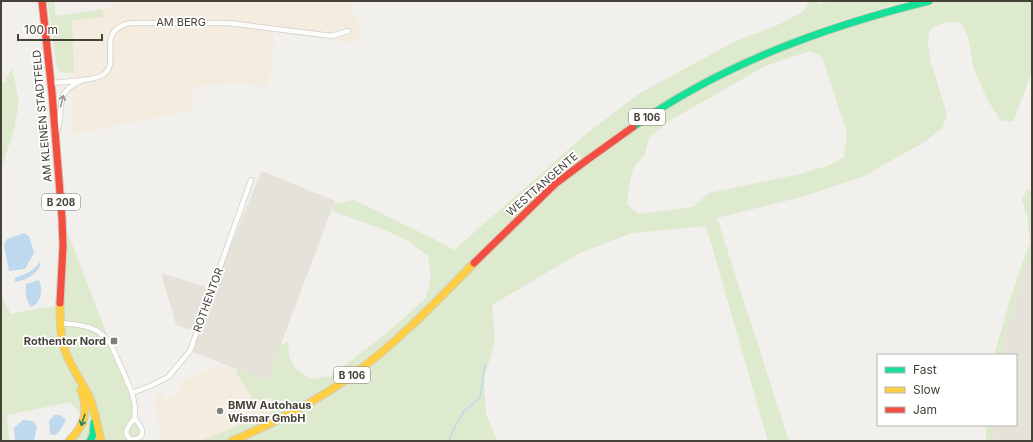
<svg xmlns="http://www.w3.org/2000/svg" width="1033" height="442" font-family="Inter,sans-serif">
	<rect width="100%" height="100%" fill="#f1f0ec"/>
	<g fill="#e5e2d9">
		<path d="M261,172L267,173L335,201L267,381L190,351L197,332L176,325L161,273L213,289Z"/>
		<path d="M1032,251V441H994L993,425H1016V355H1000L1020,282Z"/>
	</g>
	<g fill="#f3ecdf">
		<path d="M114,1H350L355,19L361,24L359,40L353,43L275,32L269,85L255,87L243,83L193,87V110L71,135L72,90L74,73L71,20L102,17V9L113,6Z"/>
		<path d="M220,365L236,372L255,404L270,397L276,410L200,441H152L161,438L154,396L161,391L165,400L182,392L178,383Z"/>
	</g>
	<g fill="#deeacd" fill-rule="evenodd">
		<path d="M47,1H54L56,16L102,9L103,17L72,20L74,73H64L60,72L57,67Z"/>
		<path d="M808,1H817L818,4L831,1H911C886,6 861,14 837,22C718,62 613,125 522,210C482,247 447,288 407,324C368,359 325,390 279,416L280,418L365,366L521,216L641,121L763,54L929,1H1032V72L1013,122L1000,120L987,99L974,69L968,38L962,24C948,20 942,23 930,30L928,42L930,60L947,114L943,127L926,141L864,176L805,196L717,218L789,441H768L706,226L632,233L580,253L492,305L495,342L484,378L486,414L497,441H200L276,410L270,397L255,404L236,372L237,369L267,380L280,345L288,342L289,357L296,369L311,379L331,376L388,332L426,298L431,277L428,256L409,241L382,229L332,211L334,204L354,200L432,238L454,250L585,135L640,93L736,41L780,24L802,12L808,5ZM811,51L822,57L847,133L844,157L830,165L800,174L709,193L693,207L638,214L627,204L629,186L633,169L645,154L649,138L669,121L767,65Z"/>
		<path d="M12,67L19,102L14,130L1,169V84L5,82Z"/>
		<path d="M1032,189V251L1020,282L1000,355H994L1013,290L1030,242L1027,216L1022,200L1026,191Z"/>
		<path d="M62,218L111,345L132,393L143,441H69L84,420L71,402L7,415L9,441H1V295L11,314L60,305Z"/>
		<path d="M986,425H993L994,441H986Z"/>
	</g>
	<g fill="#bed9ed">
		<path d="M24,233L29,236L34,253L25,269L9,271L4,245L7,239Z"/>
		<path d="M40,262L41,264C36,275 27,280 15,282V278C28,272 30,274 40,262Z"/>
		<path d="M39,280C42,286 42,297 37,303C35,305 33,306 31,307C26,300 25,293 26,284Z"/>
		<path d="M54,415H60L66,420L61,429L56,435L50,434L49,421Z"/>
		<path d="M23,420L33,421L37,427L34,441H15L14,428Z"/>
	</g>
	<g fill="none" stroke-linecap="round" stroke-linejoin="round">
		<path stroke="#bed9ed" stroke-width="1.5" d="M449,441L453,430L464,411L480,398L485,365"/>
		<g stroke="#cfcec9" stroke-width="6">
			<g id="street">
				<path d="M51,83C63,82 93,81 103,75C122,62 94,31 130,23H229L332,36L348,31"/>
				<path d="M57,131C66,109 51,94 81,81"/>
				<path d="M61,323C82,325 98,325 111,345C116,355 120,366 125,376C127,382 130,387 132,393C133,398 135,404 135,408C135,412 134,415 135,418C136,422 142,426 142,431C143,439 132,442 128,437C123,431 131,423 135,418"/>
				<path d="M132,393L150,386L168,377L190,351L251,180"/>
			</g>
		</g>
		<g stroke="#d3ccba" stroke-width="9">
			<g id="fast">
				<path d="M633,127C722,64 824,27 929,1"/>
				<path d="M90,441L93,435L94,423"/>
			</g>
		</g>
		<g stroke="#d3ccba" stroke-width="9">
			<g id="slow">
				<path d="M60,303C60,322 60,341 68,358C74,371 82,383 89,396C95,410 97,426 101,441"/>
				<path d="M69,441C85,425 89,411 81,390"/>
				<path d="M232,441C274,423 314,403 351,376C397,343 435,303 474,263"/>
			</g>
		</g>
		<g stroke="#d3ccba" stroke-width="9">
			<g id="jam">
				<path d="M42,1L52,93L62,218L63,246L60,303"/>
				<path d="M474,263L555,184L587,160L633,127"/>
			</g>
		</g>
		<use href="#street" stroke="#fdfdfc" stroke-width="4.5"/>
		<use href="#fast" stroke="#16e098" stroke-width="7"/>
		<use href="#slow" stroke="#ffcf43" stroke-width="7"/>
		<use href="#jam" stroke="#f24e42" stroke-width="7"/>
	</g>
	<defs><path id="oneway-shaft" d="M-6 0H5M1.5-3L5.5 0L1.5 3" fill="none" stroke-width="1.6" stroke-linecap="round" stroke-linejoin="round"/></defs>
	<use stroke="#999690" href="#oneway-shaft" transform="translate(62 101) rotate(-76)"/>
	<use stroke="#33815e" href="#oneway-shaft" transform="translate(83 420) rotate(108)"/>
	<g fill="#827f76" stroke="#fff" stroke-width="1.5">
		<rect x="110" y="337" width="8" height="8" rx="2"/>
		<circle cx="220" cy="411" r="4"/>
	</g>
	<g text-anchor="middle" stroke-width="3.5" stroke-linejoin="round" paint-order="stroke">
		<g fill="#fff" stroke="#7e7b73" stroke-width="1">
			<rect x="629" y="109" width="36" height="16" rx="3"/>
			<rect x="42" y="194" width="38" height="16" rx="3"/>
			<rect x="334" y="367" width="36" height="16" rx="3"/>
		</g>
		<g font-size="10" font-weight="bold" fill="#474237">
			<text x="647" y="121">B 106</text>
			<text x="61" y="206">B 208</text>
			<text x="352" y="379">B 106</text>
		</g>
		<g font-size="11" fill="#474237" stroke="#fff">
			<text x="181" y="26">AM BERG</text>
			<text transform="translate(42 116) rotate(-95)" y="4">AM KLEINEN STADTFELD</text>
			<text transform="translate(542 184) rotate(-41)" y="4">WESTTANGENTE</text>
			<text transform="translate(208 300) rotate(-70)" y="4">ROTHENTOR</text>
		</g>
		<g font-size="11" font-weight="bold" fill="#474237" stroke="#fff" text-anchor="end">
			<text x="106" y="345">Rothentor Nord</text>
			<text x="228" y="409" text-anchor="start">BMW Autohaus<tspan x="228" dy="13">Wismar GmbH</tspan></text>
		</g>
	</g>
	<rect width="1033" height="442" fill="none" stroke="#474237" stroke-width="4"/>
	<rect x="877" y="354" width="140" height="72" fill="#ffffff" stroke="#b5b3af"/>
	<rect x="885" y="367" width="20" height="6" fill="#16e098" stroke="#b5b3af"/>
	<text x="913" y="374" font-size="12" fill="#474237">Fast</text>
	<rect x="885" y="387" width="20" height="6" fill="#ffcf43" stroke="#b5b3af"/>
	<text x="913" y="394" font-size="12" fill="#474237">Slow</text>
	<rect x="885" y="407" width="20" height="6" fill="#f24e42" stroke="#b5b3af"/>
	<text x="913" y="414" font-size="12" fill="#474237">Jam</text>
	<path d="M18 34v6h84v-6" fill="none" stroke="#474237" stroke-width="2"/>
	<text x="24" y="34" font-size="12" fill="#474237" stroke="#ffffff" stroke-width="3" paint-order="stroke">100 m</text>
</svg>
